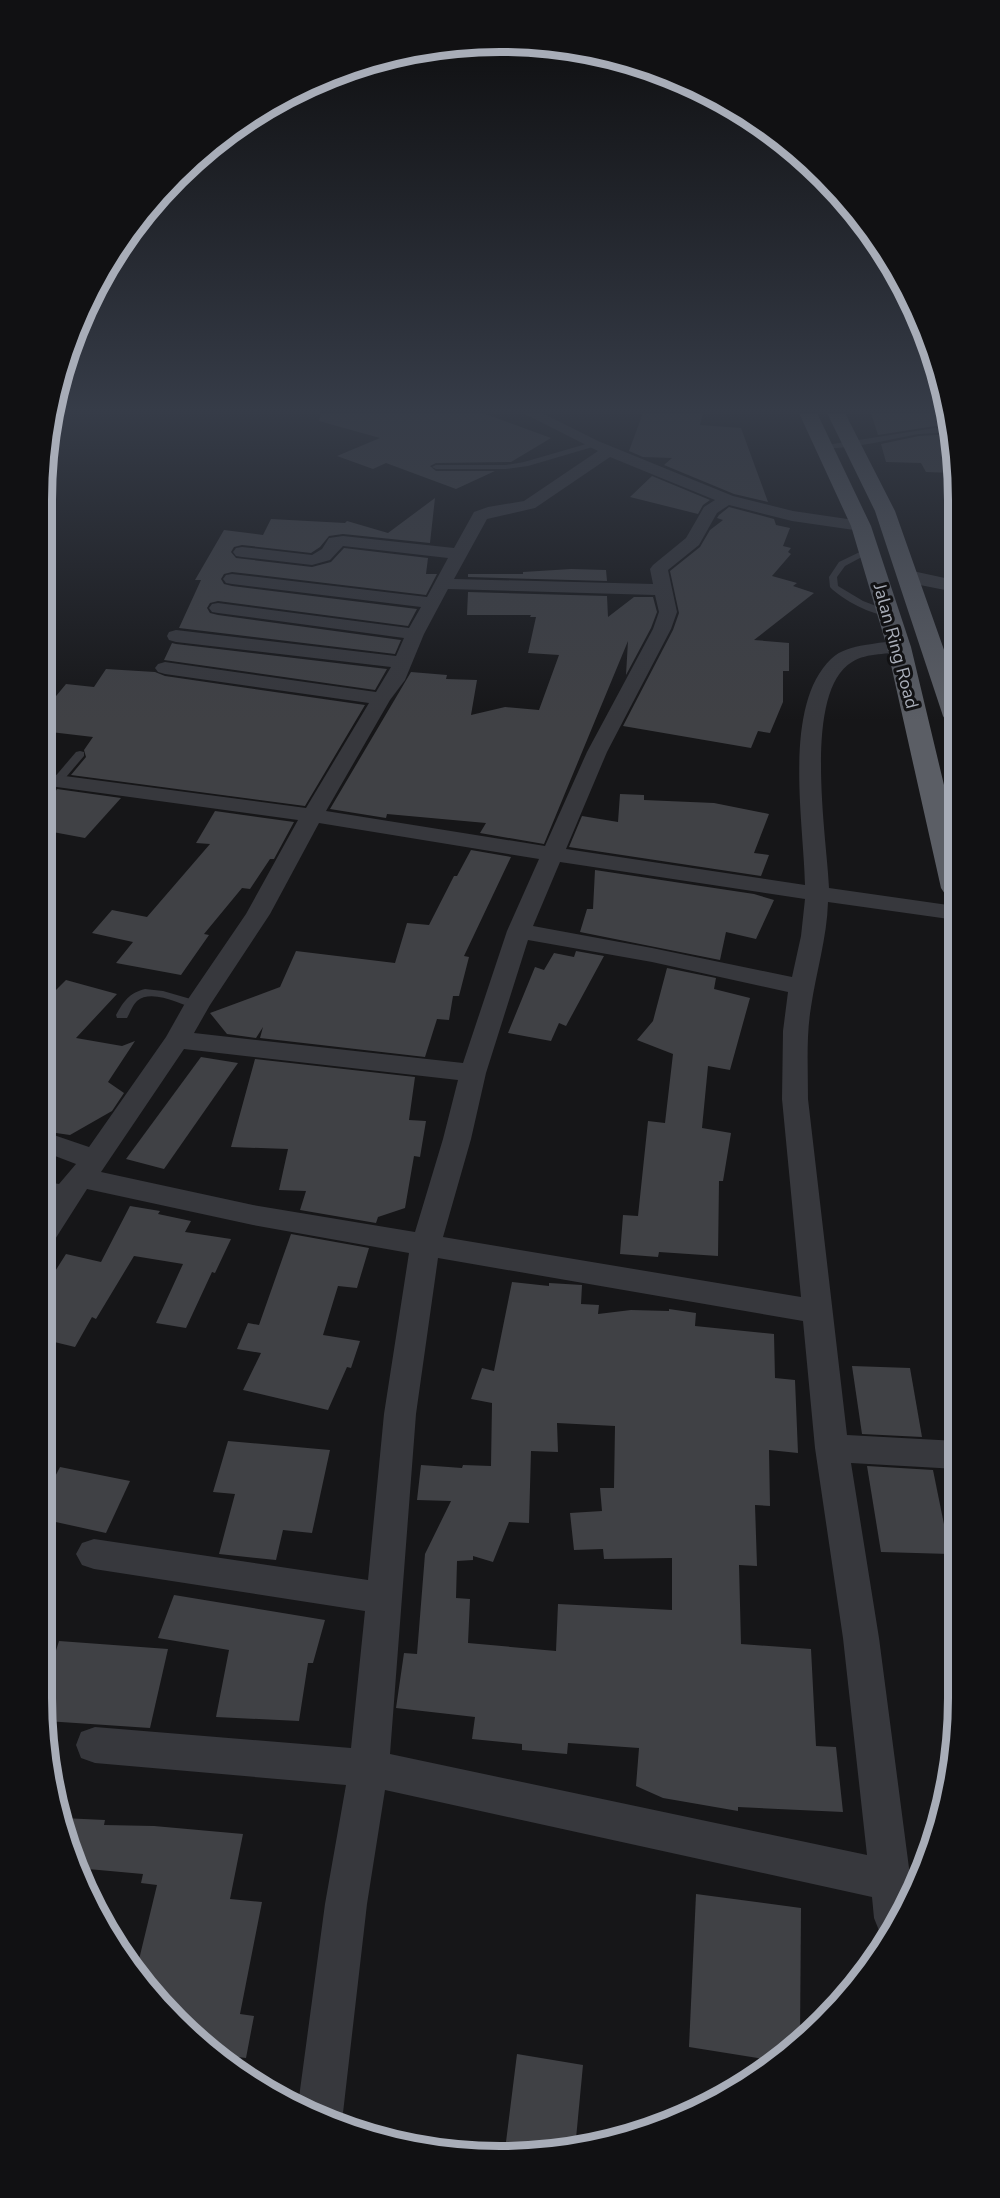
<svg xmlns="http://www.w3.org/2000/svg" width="1000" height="2198" font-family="'Nunito Sans',sans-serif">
	<rect width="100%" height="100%" fill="#161618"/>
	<g fill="#404145" fill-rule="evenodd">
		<path d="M321,413H483L551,438L511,462L436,463L430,466L436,471H495L456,489L386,463L373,469L337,456L380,438L319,421Z"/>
		<path d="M643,413H703L700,425L741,428L768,502L734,494L664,465L672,458L643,457L629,451Z"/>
		<path d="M871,413H947L950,426H935L878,435Z"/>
		<path d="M952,434L954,473L926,472L921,463L886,462L881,444L919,436Z"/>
		<path d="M652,476L710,500L703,505L698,514L630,497Z"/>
		<path d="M435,498L430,543L343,534L329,536L320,547L311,553L242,545L234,547L231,552L236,558L312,567L331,562L344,548L428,558L426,574H437L426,595L232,572L224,574L221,579L224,584L232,586L417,609L408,626L218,601L210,603L207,608L210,613L218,615L401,640L395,654L179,628L201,580H195L224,530L263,535L271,519L345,523L347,521L388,533Z"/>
		<path d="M729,507L774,519L776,525L790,528L783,546L791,548L788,552L791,554L772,576L797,583L793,586L814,593L754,640L789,643V671H783V702L770,733L758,731L751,748L623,726L673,630L679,613L670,571L700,547L710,530L723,520L717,518L719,515Z"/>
		<path d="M571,569L606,570L607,581L468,577V574H523V572Z"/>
		<path d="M468,592L607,596L608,617L634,597H653L657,612L651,628L626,675L628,641L544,844L480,833L486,823L387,814L386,818L330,809L411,672L447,675L446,679L477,680L471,715L505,707L539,710L559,655L528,653L536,617H530L531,615H467Z"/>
		<path d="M172,643L176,644L387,669L375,690L164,660Z"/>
		<path d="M106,669L155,672L165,676L365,705L305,806L71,775L86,757L84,750L93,737L42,731V713L66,684L94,687Z"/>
		<path d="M57,789L121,798L85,838L42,830V812Z"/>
		<path d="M620,794L644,795V800L714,803L769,814L754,853L769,855L761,876L569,847L582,816L618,822Z"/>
		<path d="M215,811L294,822L274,859H270L250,889L242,888L204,934L209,935L181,975L116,963L133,942L92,933L112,910L147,917L210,844L196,843Z"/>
		<path d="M471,850L511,857L464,956L469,957L459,996H453L449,1020L437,1019L425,1057L260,1038L263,1027L256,1038L227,1034L210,1013L280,987L296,951L395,963L407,923L429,925L454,876H457Z"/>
		<path d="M595,870L754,894L774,900L756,939L726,932L720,960L580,932L587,909H593Z"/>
		<path d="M576,951L604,956L566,1026L559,1023L551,1041L508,1033L535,967L544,970L554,953L574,957Z"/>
		<path d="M667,968L716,978L714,989L750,998L730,1070L708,1066L702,1128L731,1133L723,1181H719L718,1256L659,1252L658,1257L620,1254L623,1215L638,1216L648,1121L665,1123L673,1054L637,1040L653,1021Z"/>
		<path d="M66,980L117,994L76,1038L122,1046L135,1041L108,1082L124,1093L112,1111L70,1135L56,1133L42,1120V1004Z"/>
		<path d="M201,1057L238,1063L164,1169L126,1159Z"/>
		<path d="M255,1059L415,1077L409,1120L426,1121L420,1157L414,1156L405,1208L378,1217L376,1223L300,1210L306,1191L279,1190L288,1149L231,1147Z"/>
		<path d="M130,1206L160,1211L158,1214L191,1221L185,1232L231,1239L215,1273L212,1272L186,1328L156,1323L183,1264L134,1256L96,1319L92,1317L75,1347L42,1339V1292L66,1254L101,1262Z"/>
		<path d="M291,1234L369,1248L357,1288L338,1286L323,1335L360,1341L351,1368L347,1367L328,1410L243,1390L261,1353L237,1349L248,1323L259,1325Z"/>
		<path d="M512,1282L549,1286V1283L582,1285L581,1304L599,1305L598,1314L631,1310L669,1311V1309L696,1313L695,1326L774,1334L775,1378L795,1380L798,1453L769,1450L770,1506L755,1505L757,1566L739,1565L741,1644L811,1649L816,1746L836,1747L843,1812L738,1807V1811L663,1798L636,1786L639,1748L568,1743L567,1754L522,1750V1744L472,1739L475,1717L396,1708L404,1653L417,1654L425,1554L451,1501L417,1500L421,1465L462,1468L463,1465L491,1466L492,1403L471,1399L482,1368L494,1371ZM557,1423L615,1426L614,1488H600L602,1511L570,1513L574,1550L603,1549L604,1559L672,1558V1610L558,1604L556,1651L468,1643L470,1599L456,1598L457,1561L473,1560V1556L493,1562L509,1522L529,1523L531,1451L558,1452Z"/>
		<path d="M852,1366L910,1368L922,1437L862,1434Z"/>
		<path d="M228,1441L330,1450L312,1533L283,1530L276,1560L219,1554L235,1494L213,1492Z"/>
		<path d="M867,1466L933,1470L950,1554L881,1552Z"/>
		<path d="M60,1467L130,1481L106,1533L42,1519V1502Z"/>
		<path d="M174,1595L325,1620L313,1663H308L299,1721L216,1717L229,1650L158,1638Z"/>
		<path d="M59,1641L168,1649L150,1728L46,1721L42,1696Z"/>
		<path d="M62,1818L105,1820L104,1825L154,1826L243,1834L230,1899L262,1902L240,2014L254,2016L246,2058L222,2055L155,2000L136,1972L157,1885L141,1883L143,1874L77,1868L66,1846Z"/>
		<path d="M696,1894L801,1908L800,2037L771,2060L689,2047Z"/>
		<path d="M517,2054L583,2065L575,2149L560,2152L505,2150Z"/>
	</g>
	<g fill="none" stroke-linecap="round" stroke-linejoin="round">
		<g fill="#37383d" fill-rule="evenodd">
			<path d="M935,428H951L952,432C941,433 930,433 919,434C900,437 833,454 820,446Z"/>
			<path d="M593,442L597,444L596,446L528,466L506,469H436L432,467L436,465H506L524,462Z"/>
			<path d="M866,549L873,551L845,566L837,577L838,586L863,601L892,612V616C875,617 842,600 830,587L829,577L839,562Z"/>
			<path d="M80,751L84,752V756L61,783H53V779L76,752Z"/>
			<path d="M145,989L163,991L201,1002L203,1005L197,1009C181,1005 152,988 137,1001C132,1006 130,1013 127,1018H117L116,1015C124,1001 129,993 145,989Z"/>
		</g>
		<path fill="#37383d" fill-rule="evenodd" d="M523,413H542L598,441L733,496L793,511L861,521L869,526L861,531L792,521L729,505L717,513L699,545L668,570L677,612L671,629L607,752L566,849L805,885C804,823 782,706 831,659C840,650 853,647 865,645C878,643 893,640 906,643L908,647L906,651C888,655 868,652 852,662C802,692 827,838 829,888L955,906L956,920L828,902C827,938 816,972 811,1007C806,1037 808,1068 808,1099L847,1435L957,1441V1469L851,1463L879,1638L912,1891L885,1935L880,1933L874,1918L872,1897L385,1790L367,1904L343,2113L340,2120L298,2105L325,1904L346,1785L95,1763L81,1758L76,1745L81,1732L95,1727L351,1748L365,1611L94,1569L82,1565L76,1554L82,1543L94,1539L368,1580L384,1414L409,1253L253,1225L87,1189L52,1244L42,1247V1211L48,1202L42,1201V1181L59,1184L76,1164L42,1151V1131L89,1147L166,1037L184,1005L246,914L298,820L42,785V773L306,808L369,703L165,674L158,672L155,668L158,664L165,662L376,692L391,667L176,642L169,640L167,636L169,632L176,630L396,656L404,638L218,613L212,612L209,608L212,604L218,603L409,628L421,607L232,584L226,583L223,579L226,575L232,574L427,597L448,558L343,546L330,560L312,565L242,557L236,556L233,552L236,548L242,547L312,555L322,549L329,538L343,536L454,548L474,512L488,507L524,501L598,451ZM610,457L715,500L704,507L686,538L653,565L650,569L653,584L454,579L487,519L535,508ZM448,589L655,595L659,612L653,629L587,752L545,846L326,811L390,700L405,680L424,634ZM319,823L539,859L507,931L463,1063L194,1033L210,1005L270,914ZM560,862L805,899L801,936L792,977L652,948L533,926ZM528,940L652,962L788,992L783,1031L782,1099L801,1297L443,1237L471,1139L486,1073ZM184,1049L458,1080L443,1139L415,1232L253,1205L101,1172ZM438,1258L803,1321L815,1448L843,1638L867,1855L390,1754L416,1414Z"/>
		<path fill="#37383d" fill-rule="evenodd" d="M908,570L954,580L955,592L900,581L897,576L900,571Z"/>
		<g fill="#5b5e65" fill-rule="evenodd">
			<path d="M799,413H817L871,526L911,647L955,831V896L945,894L941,888L887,647L851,526Z"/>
			<path d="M827,413H845L895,511L955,681V723L946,721L943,716L875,511Z"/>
		</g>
	</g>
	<linearGradient id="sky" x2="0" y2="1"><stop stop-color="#0c0c0d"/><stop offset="0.57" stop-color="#363c48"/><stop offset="1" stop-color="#363c48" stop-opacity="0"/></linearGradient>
	<rect width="1000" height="721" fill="url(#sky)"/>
	<g text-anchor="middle" stroke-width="6" stroke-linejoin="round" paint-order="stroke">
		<g font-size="18" fill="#a8adb8" stroke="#111113">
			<text transform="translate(896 646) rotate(75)" y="6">Jalan Ring Road</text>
		</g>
	</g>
	<path d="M0 0H1000V2198H0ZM500 52H500A448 448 0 0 1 948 500V1698A448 448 0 0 1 500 2146H500A448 448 0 0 1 52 1698V500A448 448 0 0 1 500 52Z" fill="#111113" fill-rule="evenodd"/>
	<path fill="none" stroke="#a8adb8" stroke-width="8" d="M500 52H500A448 448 0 0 1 948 500V1698A448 448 0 0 1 500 2146H500A448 448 0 0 1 52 1698V500A448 448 0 0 1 500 52Z"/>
</svg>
